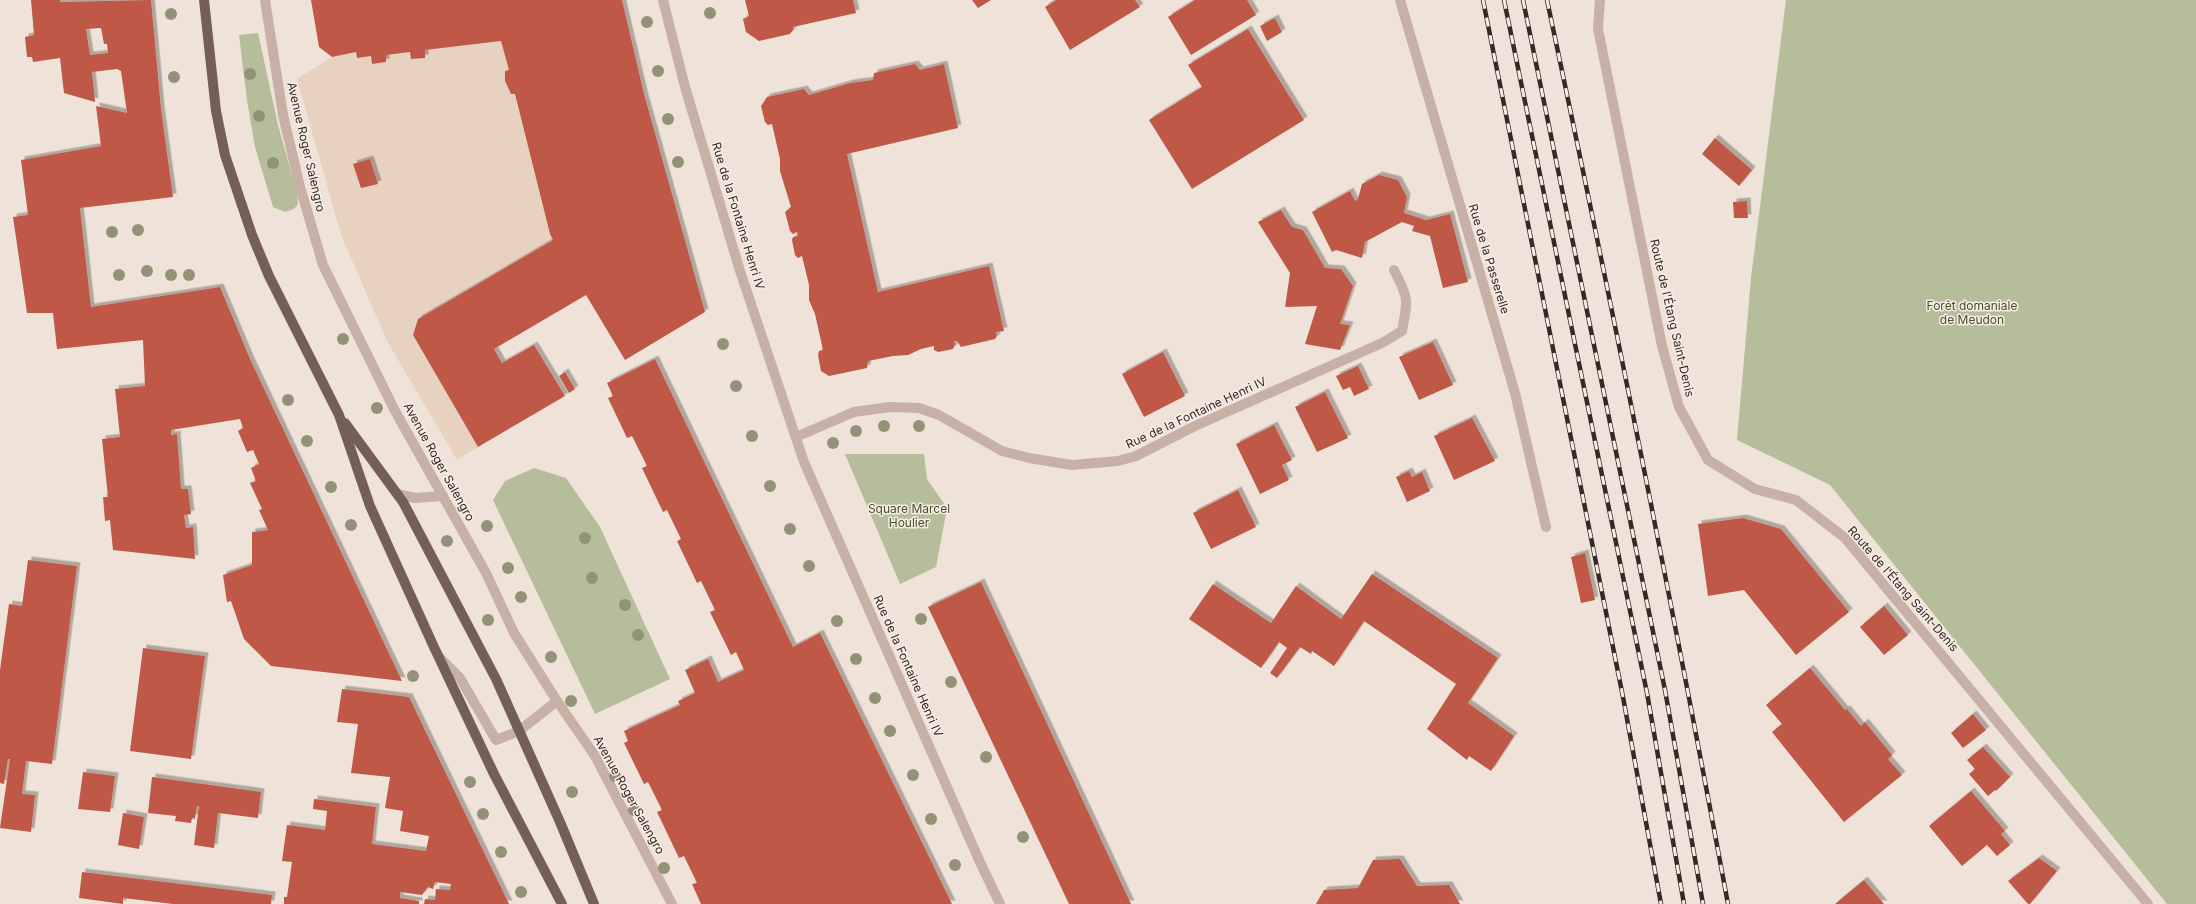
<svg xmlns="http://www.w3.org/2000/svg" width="2196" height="904" font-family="Inter,sans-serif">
	<defs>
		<filter id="shadow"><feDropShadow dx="3.5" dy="-3.5" stdDeviation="0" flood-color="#0004"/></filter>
	</defs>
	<rect width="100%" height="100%" fill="#efe3d9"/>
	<g fill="#b5bd9a">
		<path d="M1786,0H2196V904H2167L1830,485L1737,440L1751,278Z"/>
		<path d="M258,33L278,125L297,193L298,204L294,209L285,212L273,207L255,147L247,100L239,35Z"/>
		<path d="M845,454H924L927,479L947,508L936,567L900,584Z"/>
		<path d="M534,468L566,478L600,527L670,679L595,714L493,500L505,481Z"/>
	</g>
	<path fill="#e7d2c0" d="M501,41L509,70L505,71V81L511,94H515L550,234L553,240L418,319L413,335L478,447L457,460L387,341L341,235L297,79L332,57L356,52L357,58L371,56L372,64L386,62V55L410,52L411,59L425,58V50Z"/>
	<g fill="#bf5847" fill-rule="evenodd" filter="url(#shadow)">
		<path d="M31,0H60V2L151,0L161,109L173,197L80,208L91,307L220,287L250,359L402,681L271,666L244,639L231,601L227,602L223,575L252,565V532L268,530L259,510L262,509L250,483L256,481L251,468L259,464L253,450L247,452L238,431L243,428L240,419L171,430V435L177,434L181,489H188L191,514L184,515L186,528L193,527L195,559L113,550L110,520L105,521L103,497H108L102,439L120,437L115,389L145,386L143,340L57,349L53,313H27L13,217L28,215L21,160L101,146L96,106L127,113L121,71L117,69L92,72L95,102L64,93L60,58L33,62L32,57H27L25,37L34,35ZM101,28L104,44H107L108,53L90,55L86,29Z"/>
		<path d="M311,0H622L644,94L705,312L625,360L586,295L494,349L502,363L534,345L565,396L478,447L413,335L418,319L553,240L550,234L515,94H511L505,81V71L509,70L501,41L425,50V58L411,59L410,52L386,55V62L372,64L371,56L357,58L356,52L332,57L319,47Z"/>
		<path d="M745,0H853L856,13L793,27V30L790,34L759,41L746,32L743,19L749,16Z"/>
		<path d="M972,0H991L978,8Z"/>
		<path d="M1056,0H1135L1140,7L1070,50L1045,7Z"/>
		<path d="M1195,0H1247L1256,15L1191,55L1168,17Z"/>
		<path d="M1275,18L1282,32L1267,41L1260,26Z"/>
		<path d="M1248,29L1304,120L1192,189L1149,120L1202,87L1188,65Z"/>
		<path d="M915,64L920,70L944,64L958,128L847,154L878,292L989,266L1004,331L996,332L997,336L995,339L961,347L957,341H954L955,345L953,349L938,352L934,350V346L921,349L908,355L893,356L868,361L867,368L829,376L821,371L818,355L819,351L823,350L815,314L809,300V285L802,256L798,258L795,255L792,240L793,237L798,236L797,232L793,234L790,231L785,212L791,207L780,171V159L772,124L768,125L765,122L761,106L767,97L804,89L809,95L850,83L873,80L874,73Z"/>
		<path d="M1715,138L1752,170L1739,186L1702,154Z"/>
		<path d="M370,159L378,184L361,188L353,164Z"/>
		<path d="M1379,175L1398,180L1407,197L1404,213L1426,220L1450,214L1468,282L1443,288L1430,236L1412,231L1414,226L1402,222L1365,242L1362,258L1336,250L1332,252L1312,212L1350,191L1355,201L1358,199L1362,184Z"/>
		<path d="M1747,201L1748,218H1734L1733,202Z"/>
		<path d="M1281,210L1292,227L1303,230L1325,268L1341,269L1353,286L1340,324L1350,325L1340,350L1305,344L1317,306L1285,307L1290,273L1258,222Z"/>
		<path d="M1433,342L1453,385L1419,400L1399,357Z"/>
		<path d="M1163,352L1185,396L1144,417L1122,374Z"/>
		<path d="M655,359L793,647L820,633L952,904H701L692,884L697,883L684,856L679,858L657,812L662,810L648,782L644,784L624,743L628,741L624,731L680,705L678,701L695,693L685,670L708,659L718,682L744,670L736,652L731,655L710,612L715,610L701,581L697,583L677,541L681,539L667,510L663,512L642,468L647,466L632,436L627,438L608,398L613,396L607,383Z"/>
		<path d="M1358,366L1369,389L1354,396L1350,387L1343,390L1336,376Z"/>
		<path d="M565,372L575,389L569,393L559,376Z"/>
		<path d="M1325,392L1348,438L1317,452L1295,407Z"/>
		<path d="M1472,418L1495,461L1454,480L1434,436Z"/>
		<path d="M1274,425L1292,460L1282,465L1289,480L1260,494L1236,444Z"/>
		<path d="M1409,471L1412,477L1422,472L1430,491L1407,502L1396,477Z"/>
		<path d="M1238,490L1256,527L1211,549L1193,513Z"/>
		<path d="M1743,518L1781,529L1849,612L1796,655L1744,590L1708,596L1698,524Z"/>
		<path d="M1585,553L1595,600L1581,603L1571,557Z"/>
		<path d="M28,560L77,566L52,764L26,761L22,794L35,795L31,832L0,828L10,759H8L4,784L0,783V670L9,604L22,606Z"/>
		<path d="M1372,574L1498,658L1468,703L1514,736L1491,771L1469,756L1467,760L1427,729L1456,684L1364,621L1334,666L1312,651L1311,654L1300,647L1277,678L1270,673L1287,648L1279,642L1261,668L1189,619L1213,584L1271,623L1296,586L1341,619Z"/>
		<path d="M981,582L1131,904H1069L928,607Z"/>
		<path d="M1884,606L1908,635L1884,655L1860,627Z"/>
		<path d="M143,648L205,656L191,759L130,751Z"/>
		<path d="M1810,668L1845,710L1847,709L1861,726L1865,722L1892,755L1888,759L1902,775L1844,822L1772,732L1782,724L1766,705Z"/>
		<path d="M342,689L409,697L509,904H424L425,899L435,900L436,889L450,890L451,884L435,882L433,889L428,887L422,895L400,892V898L419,901V904H284V897H287L292,862L282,861L287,825L325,830L327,811L313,809L314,799L376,807L372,844L426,851L429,836L400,831L403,811L385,808L390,777L351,773L358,724L337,722Z"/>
		<path d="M1973,714L1986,730L1963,748L1951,733Z"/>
		<path d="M1983,747L2010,777L1996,791L1995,790L1988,796L1969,774L1975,769L1967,760Z"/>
		<path d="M83,772L115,776L110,812L78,809Z"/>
		<path d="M152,777L261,792L258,818L218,813L214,848L194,845L199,806H197L195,818H192L191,823L175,821L176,816L148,813Z"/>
		<path d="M1971,791L2005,831L2001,834L2010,845L1997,856L1987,845L1962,866L1929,826Z"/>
		<path d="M123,813L144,817L139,849L118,845Z"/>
		<path d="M2039,858L2057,871L2030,904H2028L2008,881Z"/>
		<path d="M1400,859L1417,886L1449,885L1460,904H1316L1324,890L1358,888L1373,860Z"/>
		<path d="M82,872L272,895L271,904H173L123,898V904L79,898Z"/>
		<path d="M1864,880L1884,904H1835Z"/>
	</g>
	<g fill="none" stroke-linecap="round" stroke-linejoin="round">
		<g stroke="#c7b1a6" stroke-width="10">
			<path d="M265,0L283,115L300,187L323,265L395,411L486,573L514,633L557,701L595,756L672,904"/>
			<path d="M663,0L685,87L740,271L804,462L979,860L1000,904"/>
			<path d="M1400,0L1515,393L1546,527"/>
			<path d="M1600,0L1598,29L1662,346L1679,407L1708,460L1755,489L1796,500L1845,538L2148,904"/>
			<path d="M796,437L854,412L890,407L919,408L939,415L1002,451L1029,458L1072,465L1118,461L1136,456L1195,426L1382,343L1402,331C1408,299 1409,299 1394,270"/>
			<path d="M397,494L415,498L443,496"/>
			<path d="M440,658L460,678L496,740L519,731L557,701"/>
		</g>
		<g stroke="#745f58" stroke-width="10">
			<path d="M204,0L216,111L225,155L252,235L269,276L339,415L370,506L433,645L494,774L562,904"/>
			<path d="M345,423L403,502L496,679L560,822L594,904"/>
		</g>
		<g stroke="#332926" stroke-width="4.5">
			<g id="rail">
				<path d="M1483,0L1623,697L1661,904"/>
				<path d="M1504,0L1647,693L1684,904"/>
				<path d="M1523,0L1665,690L1703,904"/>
				<path d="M1547,0C1611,301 1672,602 1728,904"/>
			</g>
		</g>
		<use href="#rail" stroke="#f8ede5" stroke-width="3" stroke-dasharray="9" stroke-linecap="butt"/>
	</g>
	<g fill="#929279">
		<circle cx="710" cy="13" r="6"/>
		<circle cx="171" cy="14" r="6"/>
		<circle cx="647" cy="22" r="6"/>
		<circle cx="658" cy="71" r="6"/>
		<circle cx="250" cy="74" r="6"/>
		<circle cx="174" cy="77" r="6"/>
		<circle cx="259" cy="116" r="6"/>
		<circle cx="668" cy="119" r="6"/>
		<circle cx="678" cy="162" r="6"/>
		<circle cx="273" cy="163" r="6"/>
		<circle cx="138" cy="230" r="6"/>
		<circle cx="112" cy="232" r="6"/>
		<circle cx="147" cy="271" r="6"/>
		<circle cx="119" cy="275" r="6"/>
		<circle cx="171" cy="275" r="6"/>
		<circle cx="189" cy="275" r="6"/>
		<circle cx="343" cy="339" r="6"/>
		<circle cx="723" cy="344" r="6"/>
		<circle cx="736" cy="386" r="6"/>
		<circle cx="288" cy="400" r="6"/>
		<circle cx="377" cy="408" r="6"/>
		<circle cx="884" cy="426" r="6"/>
		<circle cx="919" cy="426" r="6"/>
		<circle cx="856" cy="431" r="6"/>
		<circle cx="752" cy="436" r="6"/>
		<circle cx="307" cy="441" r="6"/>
		<circle cx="833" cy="443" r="6"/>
		<circle cx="770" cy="486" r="6"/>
		<circle cx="331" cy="487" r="6"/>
		<circle cx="351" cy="525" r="6"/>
		<circle cx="487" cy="526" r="6"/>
		<circle cx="790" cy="529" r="6"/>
		<circle cx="585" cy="538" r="6"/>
		<circle cx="447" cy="541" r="6"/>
		<circle cx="809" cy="566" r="6"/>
		<circle cx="508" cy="568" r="6"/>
		<circle cx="592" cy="578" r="6"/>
		<circle cx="521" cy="597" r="6"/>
		<circle cx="625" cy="605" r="6"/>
		<circle cx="921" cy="619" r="6"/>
		<circle cx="488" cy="620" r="6"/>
		<circle cx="837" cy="621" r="6"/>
		<circle cx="638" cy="635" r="6"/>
		<circle cx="551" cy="657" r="6"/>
		<circle cx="856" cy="659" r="6"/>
		<circle cx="413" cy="676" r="6"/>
		<circle cx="951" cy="682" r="6"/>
		<circle cx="875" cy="698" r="6"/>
		<circle cx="571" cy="701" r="6"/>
		<circle cx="890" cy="731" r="6"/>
		<circle cx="986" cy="757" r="6"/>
		<circle cx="913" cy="775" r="6"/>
		<circle cx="615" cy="776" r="6"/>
		<circle cx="470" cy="782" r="6"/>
		<circle cx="572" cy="792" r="6"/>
		<circle cx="634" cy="810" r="6"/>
		<circle cx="483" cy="814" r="6"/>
		<circle cx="931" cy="819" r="6"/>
		<circle cx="1023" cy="837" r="6"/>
		<circle cx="501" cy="852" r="6"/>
		<circle cx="955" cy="865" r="6"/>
		<circle cx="664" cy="868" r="6"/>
		<circle cx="521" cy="892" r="6"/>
	</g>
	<g text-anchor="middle" stroke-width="3" stroke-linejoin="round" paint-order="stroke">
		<g font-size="12" fill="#332926" stroke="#f8ede5">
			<text transform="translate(306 147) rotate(77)" y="4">Avenue Roger Salengro</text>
			<text transform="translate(738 216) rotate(73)" y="4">Rue de la Fontaine Henri IV</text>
			<text transform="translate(1489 259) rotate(73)" y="4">Rue de la Passerelle</text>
			<text transform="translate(1672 318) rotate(77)" y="4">Route de l'Étang Saint-Denis</text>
			<text transform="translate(1196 413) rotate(-25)" y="4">Rue de la Fontaine Henri IV</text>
			<text transform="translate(439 462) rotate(61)" y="4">Avenue Roger Salengro</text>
			<text transform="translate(1903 589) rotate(49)" y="4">Route de l'Étang Saint-Denis</text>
			<text transform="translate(908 666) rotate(66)" y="4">Rue de la Fontaine Henri IV</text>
			<text transform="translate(629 795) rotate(61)" y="4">Avenue Roger Salengro</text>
		</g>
		<g font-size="12" fill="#46502b" stroke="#f8ede5">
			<text x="1972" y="310">Forêt domaniale<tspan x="1972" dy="14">de Meudon</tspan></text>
			<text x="909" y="513">Square Marcel<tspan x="909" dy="14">Houlier</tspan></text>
		</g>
	</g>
</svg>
